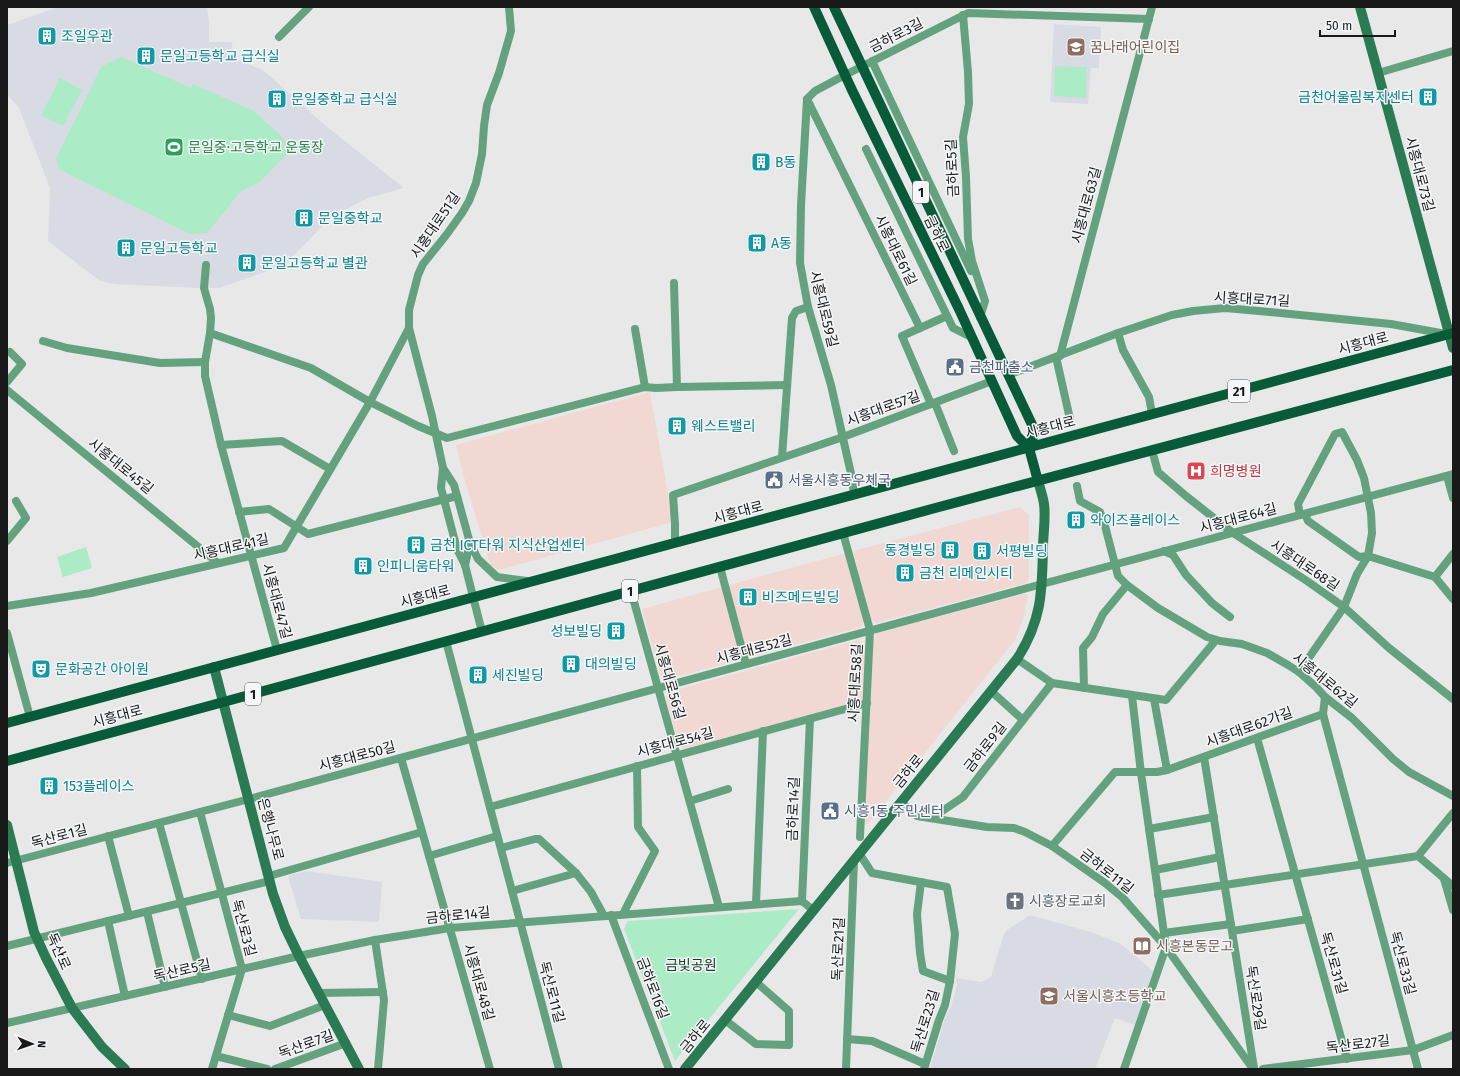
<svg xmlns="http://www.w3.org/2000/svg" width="1460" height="1076" font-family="'Fira Sans','Noto Sans KR',sans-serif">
	<rect width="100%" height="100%" fill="#e8e8e9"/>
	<g fill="#f2d8d2">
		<path d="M650,392L673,522L499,570L490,565L462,470L456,445Z"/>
		<path d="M1020,507L1029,515V580L1026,583L876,623L870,619L853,551Z"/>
		<path d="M846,553L864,621L861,627L665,680L661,677L642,609Z"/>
		<path d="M1025,594L1028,595L1024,617L1015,640L868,824L864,823L863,697L860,701L684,749L679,746L666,697L668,692L858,640L866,645L869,639H874L877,633Z"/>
	</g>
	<g fill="#d9dbe4">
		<path d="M58,7H207L209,21V42H232L233,58L263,70L327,127L404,188L368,198L331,217L285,265L225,286L220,288H198L115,284L100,281L48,241L50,188L19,108L7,94V25Z"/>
		<path d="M1054,24L1101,27L1099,68H1091L1088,104L1050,102Z"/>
		<path d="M307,871L382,882L379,922L301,919L289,880V875Z"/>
		<path d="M1030,915L1091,932L1121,944L1153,971L1135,1025L1115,1018L1095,1069H930L944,1021L951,1007L957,985L956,978L981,982L991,977L1004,934L1007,930Z"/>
	</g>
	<g fill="#abebc5">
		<path d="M121,57L191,88L193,84L254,111L280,135L286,143L287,150L286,155L260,182L241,191L207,233L190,234L60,170L56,159L101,67Z"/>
		<path d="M1055,66L1087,67L1086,98L1054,96Z"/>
		<path d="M60,78L82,90L63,126L41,115Z"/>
		<path d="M86,547L92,568L63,577L57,557Z"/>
		<path d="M799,909L675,1061L624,929L628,921Z"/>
	</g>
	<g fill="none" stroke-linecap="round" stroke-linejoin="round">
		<g stroke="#64a27f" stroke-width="8">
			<path d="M963,15L968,72L969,104L963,137L966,177L968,239L972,261L985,301L980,317"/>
			<path d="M279,37L309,7"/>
			<path d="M872,61L971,271"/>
			<path d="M1378,73L1453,51"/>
			<path d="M807,99L920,328L902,336L931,404"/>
			<path d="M866,149L953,328L971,337"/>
			<path d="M206,265L204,288L210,309L211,318L210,333L205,362V376L221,445L277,650"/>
			<path d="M674,283L677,387"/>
			<path d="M920,328L947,316"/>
			<path d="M635,329L645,387"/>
			<path d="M210,333L311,368L370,402L418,426L447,438L645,387L656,388L677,387L787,385"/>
			<path d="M1118,333L1123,350L1149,397L1152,414"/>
			<path d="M43,341L67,348L160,363L205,362"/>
			<path d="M1060,356L1152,7"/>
			<path d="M1056,357L1070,419"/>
			<path d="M1008,375L1118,333L1172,315L1193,311L1225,308L1259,311L1391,324L1446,334"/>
			<path d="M7,382L22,364L10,352"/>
			<path d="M7,390L218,563"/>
			<path d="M935,403L954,451"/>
			<path d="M221,445L282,441L330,469"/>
			<path d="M1152,450L1158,472L1186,496L1233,533L1307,581L1344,607L1389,648L1453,699"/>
			<path d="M782,457L792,318L796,311L808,307"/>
			<path d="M443,468L454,485L470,543L465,565"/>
			<path d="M1447,476L1453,498"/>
			<path d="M1077,486L1080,501L1100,512L1104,522L1118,576L1127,585L1158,608L1207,637L1220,641L1242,644L1267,653L1288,665L1299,672L1316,687L1325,697L1352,718L1393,759L1409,772L1453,796"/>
			<path d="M854,495L852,478L831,385L808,307L800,263L801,205L807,99L815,91L845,75L968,13L1149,19"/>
			<path d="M239,512L269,509L308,534L457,496"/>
			<path d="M1305,514L1308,521L1359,557L1368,556L1435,577L1453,599"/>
			<path d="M843,533L870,630L860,837"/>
			<path d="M7,541L26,518L16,501"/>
			<path d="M470,543L478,559L497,577L527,581"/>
			<path d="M675,543V524L673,495L843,437L992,381"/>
			<path d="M1164,551L1173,555L1186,575L1212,603L1230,617"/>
			<path d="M720,567L746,664"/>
			<path d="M1435,577L1453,554"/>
			<path d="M631,591L719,907"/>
			<path d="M7,606L91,593L284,548L370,402L409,328"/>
			<path d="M482,632L465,565L457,549L441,488L443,468L432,416L409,328V310L418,275L423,264L447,234L462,213L469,201L476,183L482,154L484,126L487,105L499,73L511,31L509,7"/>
			<path d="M7,633L30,717"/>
			<path d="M446,641L559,1069"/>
			<path d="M1017,659L1052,683L1166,700L1216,640"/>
			<path d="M1299,672L1344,607L1357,574L1368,556L1372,533L1371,513L1364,478L1357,460L1342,432L1335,434L1298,504L1300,515"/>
			<path d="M1084,688L1083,648L1092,637L1103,614L1127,585"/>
			<path d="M991,691L1023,720"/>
			<path d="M1154,699L1167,770"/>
			<path d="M1323,714L1418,1069"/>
			<path d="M1257,738L1347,1059"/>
			<path d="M1204,757L1254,1068"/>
			<path d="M401,758L490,1069"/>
			<path d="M690,801L728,789"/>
			<path d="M901,802L917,816L987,827L1014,828L1025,832L1052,846L1105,883L1123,898L1166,947L1253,1069"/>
			<path d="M490,807L867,703"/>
			<path d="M200,812L242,969L212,1069"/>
			<path d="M932,818L963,797L1052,683"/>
			<path d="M159,823L202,979"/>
			<path d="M1149,829L1214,817"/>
			<path d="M108,836L129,916"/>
			<path d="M1052,846L1115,772H1157L1167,770L1323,714L1325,697"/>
			<path d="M501,848L535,839H539L576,873L591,892L604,916"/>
			<path d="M859,853L872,873L947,887L955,934L950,981L945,1005L939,1020L924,1069"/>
			<path d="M429,856L497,836"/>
			<path d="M1418,856L1453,886"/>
			<path d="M7,863L249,799L1031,587L1453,474"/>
			<path d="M1155,870L1220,857"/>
			<path d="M269,876L422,832"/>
			<path d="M1444,879L1453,910"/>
			<path d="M921,882L917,914L920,953L923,971L950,981"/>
			<path d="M512,891L576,873"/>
			<path d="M1158,895L1418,856L1453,813"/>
			<path d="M802,901L810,719"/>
			<path d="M756,904L763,731"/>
			<path d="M147,912L165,987"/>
			<path d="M623,914L655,851L638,827L637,766"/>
			<path d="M611,915L669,1069"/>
			<path d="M108,921L125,996"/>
			<path d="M1232,931L1308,919"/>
			<path d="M1164,933L1231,924"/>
			<path d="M375,940L384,1000L378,1069"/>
			<path d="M7,946L270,881"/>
			<path d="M318,993L383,992"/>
			<path d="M228,1015L270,1026L325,1005"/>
			<path d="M725,1020L756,1044L789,1045V1011L756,982"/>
			<path d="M7,1023L299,956L375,940L450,928L802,901L813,910"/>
			<path d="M847,1039L872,1041L925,1064"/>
			<path d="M216,1056L267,1069"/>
			<path d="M275,1069L346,1043"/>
			<path d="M846,1069L854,860"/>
			<path d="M1124,1069L1166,947L1141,773L1132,696"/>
			<path d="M1263,1069L1413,1050L1453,1035"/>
		</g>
		<g stroke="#2a7a53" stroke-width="10">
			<path d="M1360,7L1453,348"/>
			<path d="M214,667L273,894L285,927L299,956L359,1069"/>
			<path d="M7,825L34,932L46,958L72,1008L102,1047L125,1069"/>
			<path d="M685,1069L1017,659C1042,620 1042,592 1043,548C1043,534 1046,518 1044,504C1043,497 1040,488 1038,481"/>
		</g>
		<g stroke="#085b38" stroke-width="10">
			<path d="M814,7L851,88L959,309L1017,436L1029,448L1038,481"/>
			<path d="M834,7L1035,431L1029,448"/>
			<path d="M7,723L1453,333"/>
			<path d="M7,761L939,507L1453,370"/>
		</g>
	</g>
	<defs>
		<g id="building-square" transform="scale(1)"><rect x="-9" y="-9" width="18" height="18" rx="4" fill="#0f9aa8" stroke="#f5f6f7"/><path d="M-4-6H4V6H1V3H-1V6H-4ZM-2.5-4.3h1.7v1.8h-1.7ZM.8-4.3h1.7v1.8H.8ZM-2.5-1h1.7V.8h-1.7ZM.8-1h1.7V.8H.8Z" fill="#fff"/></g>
		<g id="school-square" transform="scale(1)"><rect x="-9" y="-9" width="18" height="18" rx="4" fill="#8d6e63" stroke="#f5f6f7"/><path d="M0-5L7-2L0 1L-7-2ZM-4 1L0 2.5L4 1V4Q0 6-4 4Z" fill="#fff"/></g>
		<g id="stadium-square" transform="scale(1)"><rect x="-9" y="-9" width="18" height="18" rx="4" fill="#2e9e5b" stroke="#f5f6f7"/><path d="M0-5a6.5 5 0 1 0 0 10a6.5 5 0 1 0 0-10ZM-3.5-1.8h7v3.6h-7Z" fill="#fff"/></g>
		<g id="civic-square" transform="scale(1)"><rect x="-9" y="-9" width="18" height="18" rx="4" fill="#5c6f8a" stroke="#f5f6f7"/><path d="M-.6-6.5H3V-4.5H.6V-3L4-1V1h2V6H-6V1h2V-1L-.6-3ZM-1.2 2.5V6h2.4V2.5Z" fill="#fff"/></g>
		<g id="hospital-square" transform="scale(1)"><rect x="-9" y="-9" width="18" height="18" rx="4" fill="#e0444e" stroke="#f5f6f7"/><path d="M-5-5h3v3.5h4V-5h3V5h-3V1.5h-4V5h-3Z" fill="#fff"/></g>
		<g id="theatre-square" transform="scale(1)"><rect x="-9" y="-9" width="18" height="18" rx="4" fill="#0f9aa8" stroke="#f5f6f7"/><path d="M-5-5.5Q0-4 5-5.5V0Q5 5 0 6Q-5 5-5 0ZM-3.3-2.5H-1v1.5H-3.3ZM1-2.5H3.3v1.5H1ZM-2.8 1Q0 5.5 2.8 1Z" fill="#fff"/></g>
		<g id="church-square" transform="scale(1)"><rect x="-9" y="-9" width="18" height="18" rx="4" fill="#6b7280" stroke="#f5f6f7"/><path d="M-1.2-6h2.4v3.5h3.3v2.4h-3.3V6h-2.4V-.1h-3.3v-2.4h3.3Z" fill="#fff"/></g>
		<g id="library-square" transform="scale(1)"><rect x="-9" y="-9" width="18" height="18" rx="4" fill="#8d6e63" stroke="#f5f6f7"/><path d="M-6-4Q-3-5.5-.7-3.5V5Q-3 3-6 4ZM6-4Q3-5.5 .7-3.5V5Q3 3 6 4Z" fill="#fff"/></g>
	</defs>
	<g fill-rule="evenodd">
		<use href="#building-square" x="47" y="36"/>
		<use href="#school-square" x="1076" y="47"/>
		<use href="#building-square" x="146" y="56"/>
		<use href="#building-square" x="1428" y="97"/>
		<use href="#building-square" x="277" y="99"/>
		<use href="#stadium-square" x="174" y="147"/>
		<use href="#building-square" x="761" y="162"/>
		<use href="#building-square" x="304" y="218"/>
		<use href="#building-square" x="757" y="243"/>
		<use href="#building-square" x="126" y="248"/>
		<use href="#building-square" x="247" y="263"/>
		<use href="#civic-square" x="955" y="367"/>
		<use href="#building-square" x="677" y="426"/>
		<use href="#hospital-square" x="1196" y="471"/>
		<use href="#civic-square" x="774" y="480"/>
		<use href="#building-square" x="1076" y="520"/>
		<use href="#building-square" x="416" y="545"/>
		<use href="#building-square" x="950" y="550"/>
		<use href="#building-square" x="982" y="551"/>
		<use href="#building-square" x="363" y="566"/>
		<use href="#building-square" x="905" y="573"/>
		<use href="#building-square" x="748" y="597"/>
		<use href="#building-square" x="616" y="631"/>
		<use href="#building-square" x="571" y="664"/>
		<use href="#theatre-square" x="41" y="669"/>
		<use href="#building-square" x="478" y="675"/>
		<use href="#building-square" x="49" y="786"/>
		<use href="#civic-square" x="830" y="811"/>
		<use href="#church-square" x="1015" y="901"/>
		<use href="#library-square" x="1142" y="946"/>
		<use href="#school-square" x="1049" y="996"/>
	</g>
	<g text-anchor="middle" stroke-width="3" stroke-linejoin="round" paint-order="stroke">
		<g fill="#f5f6f7" stroke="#5b5b5c" stroke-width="1">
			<rect x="913" y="181" width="16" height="22" rx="3"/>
			<rect x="1228" y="380" width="22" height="22" rx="3"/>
			<rect x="622" y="580" width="16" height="22" rx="3"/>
			<rect x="245" y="683" width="16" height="22" rx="3"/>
		</g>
		<g font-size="13" font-weight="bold" fill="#19191a">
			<text x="921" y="197">1</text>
			<text x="1239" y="396">21</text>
			<text x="630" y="596">1</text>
			<text x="253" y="699">1</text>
		</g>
		<g font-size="14" fill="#19191a" stroke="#f5f6f7">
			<text transform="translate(896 35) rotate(-27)" y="5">금하로3길</text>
			<text transform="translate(952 168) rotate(-93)" y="5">금하로5길</text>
			<text transform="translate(1420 174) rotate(75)" y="5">시흥대로73길</text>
			<text transform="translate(1086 205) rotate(-75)" y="5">시흥대로63길</text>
			<text transform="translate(435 225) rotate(-56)" y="5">시흥대로51길</text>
			<text transform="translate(937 234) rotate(64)" y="5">금하로</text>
			<text transform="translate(896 250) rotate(64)" y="5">시흥대로61길</text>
			<text transform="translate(1252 299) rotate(3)" y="5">시흥대로71길</text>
			<text transform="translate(824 309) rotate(76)" y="5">시흥대로59길</text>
			<text transform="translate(1363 343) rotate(-15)" y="5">시흥대로</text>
			<text transform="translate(883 408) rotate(-20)" y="5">시흥대로57길</text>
			<text transform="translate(1050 427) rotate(-15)" y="5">시흥대로</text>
			<text transform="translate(121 466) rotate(39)" y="5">시흥대로45길</text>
			<text transform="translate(738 512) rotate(-15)" y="5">시흥대로</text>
			<text transform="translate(1238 518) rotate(-15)" y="5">시흥대로64길</text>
			<text transform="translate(231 547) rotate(-13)" y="5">시흥대로41길</text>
			<text transform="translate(1305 565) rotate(34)" y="5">시흥대로68길</text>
			<text transform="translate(425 596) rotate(-15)" y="5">시흥대로</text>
			<text transform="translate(277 601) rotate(75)" y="5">시흥대로47길</text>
			<text transform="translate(754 649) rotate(-15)" y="5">시흥대로52길</text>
			<text transform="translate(1325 680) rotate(39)" y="5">시흥대로62길</text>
			<text transform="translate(670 681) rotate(74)" y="5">시흥대로56길</text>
			<text transform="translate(855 683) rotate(-87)" y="5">시흥대로58길</text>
			<text transform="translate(117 716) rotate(-15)" y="5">시흥대로</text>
			<text transform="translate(1249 727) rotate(-20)" y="5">시흥대로62가길</text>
			<text transform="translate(675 742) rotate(-15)" y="5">시흥대로54길</text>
			<text transform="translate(985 747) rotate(-52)" y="5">금하로9길</text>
			<text transform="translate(357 756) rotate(-15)" y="5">시흥대로50길</text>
			<text transform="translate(908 771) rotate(-51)" y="5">금하로</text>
			<text transform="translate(793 809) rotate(-88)" y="5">금하로14길</text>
			<text transform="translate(271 829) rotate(75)" y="5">은행나무로</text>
			<text transform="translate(59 836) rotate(-15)" y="5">독산로1길</text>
			<text transform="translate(1107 871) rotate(38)" y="5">금하로11길</text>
			<text transform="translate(458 915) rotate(-6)" y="5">금하로14길</text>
			<text transform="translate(244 928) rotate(75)" y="5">독산로3길</text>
			<text transform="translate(838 949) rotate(-88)" y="5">독산로21길</text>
			<text transform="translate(59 951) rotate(66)" y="5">독산로</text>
			<text transform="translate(1334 963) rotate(74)" y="5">독산로31길</text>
			<text transform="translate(1403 963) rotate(75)" y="5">독산로33길</text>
			<text transform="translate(182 970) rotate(-13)" y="5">독산로5길</text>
			<text transform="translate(479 982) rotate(74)" y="5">시흥대로48길</text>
			<text transform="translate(653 988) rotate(69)" y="5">금하로16길</text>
			<text transform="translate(552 992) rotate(75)" y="5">독산로11길</text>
			<text transform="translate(1256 998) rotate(81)" y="5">독산로29길</text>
			<text transform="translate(925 1021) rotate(-73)" y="5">독산로23길</text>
			<text transform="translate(695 1036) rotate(-51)" y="5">금하로</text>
			<text transform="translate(306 1044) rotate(-20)" y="5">독산로7길</text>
			<text transform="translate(1358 1044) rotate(-7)" y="5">독산로27길</text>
		</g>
		<g font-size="14" fill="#0d838f" stroke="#f5f6f7" text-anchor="start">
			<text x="61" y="41">조일우관</text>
			<text x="160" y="61">문일고등학교 급식실</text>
			<text x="1414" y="102" text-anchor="end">금천어울림복지센터</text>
			<text x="291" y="104">문일중학교 급식실</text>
			<text x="775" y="167">B동</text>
			<text x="318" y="223">문일중학교</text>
			<text x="771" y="248">A동</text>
			<text x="140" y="253">문일고등학교</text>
			<text x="261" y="268">문일고등학교 별관</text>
			<text x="691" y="431">웨스트밸리</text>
			<text x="1090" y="525">와이즈플레이스</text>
			<text x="430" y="550">금천 ICT타워 지식산업센터</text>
			<text x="936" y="555" text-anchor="end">동경빌딩</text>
			<text x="996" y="556">서평빌딩</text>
			<text x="377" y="571">인피니움타워</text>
			<text x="919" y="578">금천 리메인시티</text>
			<text x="762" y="602">비즈메드빌딩</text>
			<text x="602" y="636" text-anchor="end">성보빌딩</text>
			<text x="585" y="669">대의빌딩</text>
			<text x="55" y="674">문화공간 아이원</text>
			<text x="492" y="680">세진빌딩</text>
			<text x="63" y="791">153플레이스</text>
		</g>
		<g font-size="14" fill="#785e54" stroke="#f5f6f7" text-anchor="start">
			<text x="1090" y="52">꿈나래어린이집</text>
			<text x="1156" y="951">시흥본동문고</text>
			<text x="1063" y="1001">서울시흥초등학교</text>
		</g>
		<g font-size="14" fill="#27864d" stroke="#f5f6f7" text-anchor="start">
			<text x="188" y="152">문일중·고등학교 운동장</text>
		</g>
		<g font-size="14" fill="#4e5e75" stroke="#f5f6f7" text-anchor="start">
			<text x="969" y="372">금천파출소</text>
			<text x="788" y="485">서울시흥동우체국</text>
			<text x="844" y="816">시흥1동 주민센터</text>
		</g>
		<g font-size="14" fill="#be3a42" stroke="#f5f6f7" text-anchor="start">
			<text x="1210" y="476">희명병원</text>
		</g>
		<g font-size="14" fill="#5b616d" stroke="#f5f6f7" text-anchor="start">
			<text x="1029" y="906">시흥장로교회</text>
		</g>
		<g font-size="14" fill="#133f2a" stroke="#f5f6f7">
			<text x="691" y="970">금빛공원</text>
		</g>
	</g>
	<rect width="1460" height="1076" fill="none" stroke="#19191a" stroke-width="16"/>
	<g transform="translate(32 1044) rotate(92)" stroke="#f5f6f7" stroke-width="3" paint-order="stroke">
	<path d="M0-3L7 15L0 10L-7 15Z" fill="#19191a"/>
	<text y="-6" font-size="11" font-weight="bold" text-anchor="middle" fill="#19191a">N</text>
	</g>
	<path d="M1320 30v6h75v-6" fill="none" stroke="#19191a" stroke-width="2"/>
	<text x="1326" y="30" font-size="12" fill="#19191a" stroke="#f5f6f7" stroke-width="3" paint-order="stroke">50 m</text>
</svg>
